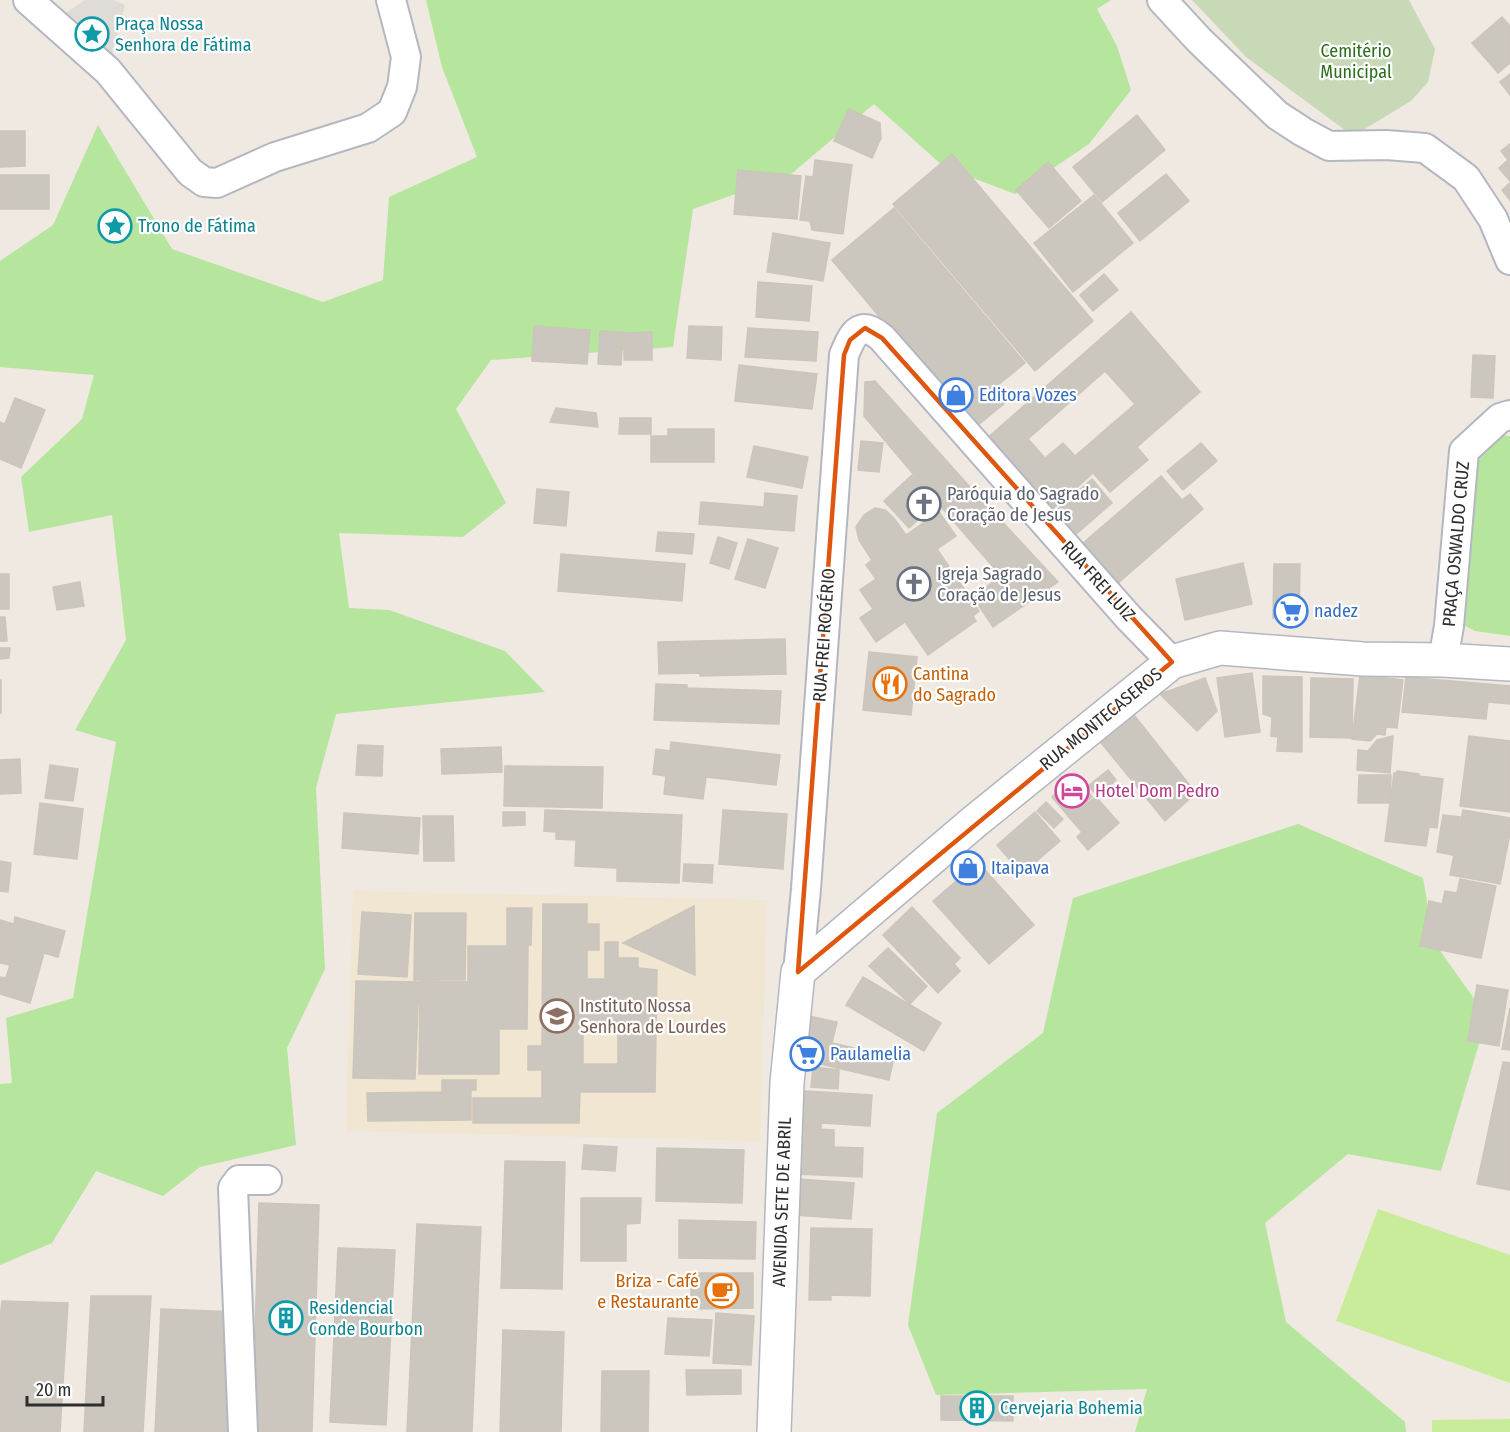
<svg xmlns="http://www.w3.org/2000/svg" width="1510" height="1432" font-family="'Fira Sans Condensed',sans-serif">
	<rect width="100%" height="100%" fill="#efe9e1"/>
	<path fill="#f0e6d1" d="M353,891L767,900L760,1141L346,1131Z"/>
	<g fill="#b6e59e">
		<path d="M426,0H1111L1097,9L1117,46L1131,90L1089,144L1015,194L944,167L874,104L790,175L693,209L673,347L491,360L456,409L506,503L463,537L339,533L349,608L389,610L505,651L545,692L336,714L316,788L325,969L287,1048L296,1145L200,1167L163,1196L96,1171L52,1243L0,1265V1084L12,1083L6,1018L73,998L116,742L75,730L126,640L112,515L29,532L21,477L82,419L94,375L0,367V261L53,225L98,125L172,249L323,302L383,280L389,197L477,157L442,67Z"/>
		<path d="M1500,435L1510,436V636L1475,631L1460,623L1474,460Z"/>
		<path d="M1298,824L1423,878L1434,942L1487,1017L1441,1171L1348,1154L1265,1223L1286,1322L1405,1422L1406,1432H1135L1147,1389L936,1395L908,1325L937,1113L1043,1033L1073,898Z"/>
	</g>
	<path fill="#c8d9b8" d="M1192,0H1409L1435,49L1428,82L1411,101L1353,136L1246,57Z"/>
	<g fill="#c9ec9a">
		<path d="M1378,1209L1510,1255V1383L1336,1321Z"/>
		<path d="M1510,1419V1432H1432V1420Z"/>
	</g>
	<path fill="#dfdcd8" d="M85,0H114L125,5L108,71L52,22Z"/>
	<g fill="#cbc7bf" stroke="#cbc5ba" stroke-width="1.5" fill-rule="evenodd">
		<path d="M1502,17L1510,26V63L1498,73L1472,43Z"/>
		<path d="M1510,74V95L1500,82Z"/>
		<path d="M849,109L880,123L881,138L872,158L834,141Z"/>
		<path d="M1137,115L1165,150L1102,202L1073,167Z"/>
		<path d="M0,131H25V166L0,167Z"/>
		<path d="M1510,144V181L1499,168L1508,160L1501,151Z"/>
		<path d="M952,154L1093,321L1035,371L893,204Z"/>
		<path d="M815,160L852,165L843,234L812,230L810,221L800,220L806,176L813,177Z"/>
		<path d="M1048,162L1081,201L1049,228L1016,190Z"/>
		<path d="M738,170L801,176L797,219L734,214Z"/>
		<path d="M1166,174L1189,201L1140,241L1118,213Z"/>
		<rect x="0" y="175" width="49" height="34"/>
		<path d="M1510,183V200L1502,190Z"/>
		<path d="M1094,195L1133,243L1073,292L1034,243Z"/>
		<path d="M894,208L1025,363L992,390L1004,404L973,429L832,260Z"/>
		<path d="M773,233L830,243L823,281L767,272Z"/>
		<path d="M1104,274L1118,290L1093,311L1080,295Z"/>
		<path d="M758,282L812,286L809,321L756,317Z"/>
		<path d="M1131,312L1200,392L1137,447L1148,460L1110,492L1093,473L1048,513L985,440ZM1105,371L1135,404L1075,456L1063,443L1045,458L1028,439Z"/>
		<path d="M534,326L590,330L587,364L532,361Z"/>
		<path d="M689,326L722,327L721,360L687,358Z"/>
		<path d="M748,328L818,332L816,361L745,357Z"/>
		<path d="M600,331L623,332L621,365L598,364Z"/>
		<path d="M652,332V360H624V333Z"/>
		<path d="M1473,355L1495,356L1493,398L1471,397Z"/>
		<path d="M739,365L817,374L812,409L735,401Z"/>
		<path d="M875,381L969,486L943,509L864,416L865,382Z"/>
		<path d="M15,398L45,410L21,468L0,459V422L5,424Z"/>
		<path d="M556,408L596,413L598,427L550,422Z"/>
		<path d="M620,418H651V434H619Z"/>
		<path d="M668,429H714V462H651V436H668Z"/>
		<path d="M861,441L883,443L879,472L858,470Z"/>
		<path d="M1201,443L1217,461L1183,490L1167,471Z"/>
		<path d="M754,446L808,457L802,488L747,477Z"/>
		<path d="M912,475L937,502L909,528L884,501Z"/>
		<path d="M1161,476L1182,500L1190,494L1203,509L1117,584L1083,543Z"/>
		<path d="M1092,479L1112,503L1075,535L1055,512Z"/>
		<path d="M969,486L1058,582L993,627L973,597L1001,576L943,509Z"/>
		<path d="M537,489L569,492L566,526L534,523Z"/>
		<path d="M765,493L797,496L794,531L699,524L701,502L764,507Z"/>
		<path d="M875,508L885,510L893,517L906,535L939,512L956,536L937,549L979,611L973,616L976,621L928,655L905,622L876,642L860,618L873,609L860,590L876,579L866,565L872,560L859,540L856,527L864,515Z"/>
		<path d="M658,532L694,534L692,554L656,551Z"/>
		<path d="M718,537L737,543L729,569L710,563Z"/>
		<path d="M748,539L778,548L765,588L735,579Z"/>
		<path d="M561,554L685,564L682,601L558,591Z"/>
		<path d="M1243,563L1252,604L1185,620L1176,579Z"/>
		<path d="M1274,564H1300L1299,619L1273,618Z"/>
		<rect x="0" y="574" width="9" height="35"/>
		<path d="M80,582L84,606L57,610L53,587Z"/>
		<path d="M0,617H5L7,641H0Z"/>
		<path d="M785,639L786,674L700,676V673L659,674L658,642Z"/>
		<path d="M0,648H10L9,658L0,659Z"/>
		<path d="M869,652L917,657L911,715L863,710Z"/>
		<path d="M1252,673L1260,732L1225,737L1217,678Z"/>
		<path d="M1360,675L1403,680L1397,728L1386,727L1385,735L1377,734L1370,741L1352,739Z"/>
		<path d="M1263,676L1302,677V752L1277,751L1278,737L1271,736L1272,717L1263,714Z"/>
		<path d="M1406,677L1510,686V704L1488,702L1486,719L1402,712Z"/>
		<path d="M1205,678L1217,711L1197,731L1160,694Z"/>
		<path d="M1311,678L1353,679L1352,738L1310,737Z"/>
		<rect x="0" y="680" width="1" height="33"/>
		<path d="M656,684L687,685V688L781,691L779,724L654,720Z"/>
		<path d="M1130,710L1196,793L1165,821L1098,739Z"/>
		<path d="M1393,736L1390,773L1357,770L1358,750L1368,751L1377,740Z"/>
		<path d="M1469,736L1510,741V812L1460,806Z"/>
		<path d="M671,742L780,755L776,785L706,777L703,799L664,794L666,776L653,774L656,749L670,751Z"/>
		<path d="M358,745L383,746L382,776L356,775Z"/>
		<path d="M501,747L502,772L442,774L441,749Z"/>
		<path d="M20,759L21,793L0,794V760Z"/>
		<path d="M50,765L78,769L73,801L45,798Z"/>
		<path d="M505,766L603,767L602,808L504,806Z"/>
		<path d="M1108,770L1116,780L1098,796L1088,786Z"/>
		<path d="M1397,771L1419,774L1415,808L1393,805Z"/>
		<path d="M1394,773L1443,779L1437,828L1429,827L1426,846L1385,841Z"/>
		<path d="M1359,775H1391L1390,803H1358Z"/>
		<path d="M1075,777L1092,797L1069,817L1052,797Z"/>
		<path d="M1096,797L1119,823L1088,850L1077,837L1082,832L1069,817Z"/>
		<path d="M1046,802L1063,819L1054,828L1037,811Z"/>
		<path d="M40,803L83,809L77,859L34,854Z"/>
		<path d="M545,810L682,815L679,883L617,881V868L575,866L576,840L556,839V832L544,831Z"/>
		<path d="M723,810L787,814L783,869L719,864Z"/>
		<path d="M1463,810L1510,818V833L1500,884L1450,875Z"/>
		<path d="M503,812H525V825L503,826Z"/>
		<path d="M1035,812L1060,841L1022,874L997,845Z"/>
		<path d="M344,813L420,818L418,854L342,848Z"/>
		<path d="M1443,815L1460,817L1453,855L1437,852Z"/>
		<path d="M423,816H453L454,861H424Z"/>
		<path d="M0,861L11,863L8,892L0,891Z"/>
		<path d="M978,862L1034,925L989,964L933,901Z"/>
		<path d="M684,864L713,865L712,883L683,881Z"/>
		<path d="M1460,879L1496,886L1481,958L1420,946L1429,901L1442,904L1445,891L1457,893Z"/>
		<path d="M543,904H587V924H599V950H587V979H605V942H618V958H638V968L657,970L655,1092H580L579,1123H473V1098H542V1070H528V1046H542ZM583,1027H618V1064H583Z"/>
		<path d="M694,906L695,975L623,943Z"/>
		<path d="M912,907L960,958L954,964L960,971L938,993L883,935Z"/>
		<path d="M507,908H532L531,945H528L527,1029H499V1074H419L420,981L468,982V946H507Z"/>
		<path d="M362,912L411,915L407,977L358,974Z"/>
		<path d="M415,913H466L465,980H414Z"/>
		<path d="M15,917L65,931L58,957L44,953L30,1003L0,994V977L6,978L10,965L0,963V920L14,924Z"/>
		<path d="M888,948L927,986L910,1004L869,966Z"/>
		<path d="M863,977L941,1023L924,1051L846,1005Z"/>
		<path d="M356,981L419,982L415,1079L353,1078Z"/>
		<path d="M1477,985L1508,990L1499,1046L1468,1041Z"/>
		<path d="M1510,1008V1050L1502,1049Z"/>
		<path d="M809,1016L837,1022L832,1043L894,1057L889,1080L799,1059Z"/>
		<path d="M1503,1062L1510,1063V1190L1477,1184Z"/>
		<path d="M813,1067L839,1070L838,1089L811,1087Z"/>
		<path d="M442,1080H476V1090H471V1120L368,1121L367,1093L442,1092Z"/>
		<path d="M805,1091L872,1095L870,1126L821,1123V1128L802,1127Z"/>
		<path d="M799,1128L834,1130V1147L863,1148L862,1177L797,1174Z"/>
		<path d="M584,1145L617,1147L615,1171L582,1169Z"/>
		<path d="M657,1148L744,1150L742,1203L656,1201Z"/>
		<path d="M505,1161L565,1162L562,1289L501,1288Z"/>
		<path d="M798,1179L854,1183L851,1219L794,1215Z"/>
		<path d="M581,1198H641L640,1223L626,1224V1261H581Z"/>
		<path d="M259,1203L319,1205L312,1432H252Z"/>
		<path d="M679,1220L756,1222L755,1259L679,1258Z"/>
		<path d="M417,1224L481,1227L472,1432H407Z"/>
		<path d="M811,1228L872,1229L870,1296L831,1295V1300H809Z"/>
		<path d="M338,1248L395,1250L386,1425L330,1422Z"/>
		<path d="M691,1273H753V1308L691,1309Z"/>
		<path d="M91,1296H151L143,1432H84Z"/>
		<path d="M2,1301L68,1303L60,1432H0V1319Z"/>
		<path d="M161,1309L237,1312L232,1432H155Z"/>
		<path d="M716,1313L754,1316L751,1365L713,1363Z"/>
		<path d="M668,1318L712,1320L709,1356L665,1354Z"/>
		<path d="M503,1330L564,1332L561,1432H500Z"/>
		<path d="M686,1370H741V1394L687,1395Z"/>
		<path d="M602,1371H649L648,1432H601Z"/>
		<path d="M941,1396H1013V1421L941,1420Z"/>
	</g>
	<g fill="none" stroke-linecap="round" stroke-linejoin="round">
		<g stroke="#b4b7c1" stroke-width="32">
			<g id="minor">
				<path d="M28,0L108,71L190,172L204,182L217,183L275,157L368,128L392,112L402,87L406,57L391,0"/>
				<path d="M1162,0L1199,40L1277,115L1303,132L1329,146L1386,145L1425,148L1466,178L1493,219L1510,260"/>
				<path d="M1443,660L1449,626L1464,451L1500,418L1510,415"/>
				<path d="M798,972L806,889L844,355C853,333 860,319 882,338L1129,618L1172,662"/>
				<path d="M243,1432L233,1188L239,1180H267"/>
			</g>
		</g>
		<g stroke="#b4b7c1" stroke-width="36">
			<path id="secondary" d="M774,1432L787,1083L798,972L974,822L1172,662L1220,648L1363,659L1443,660L1510,664"/>
		</g>
		<use href="#minor" stroke="#fff" stroke-width="28"/>
		<use href="#secondary" stroke="#fff" stroke-width="33"/>
	</g>
	<path fill="none" stroke="#df570e" stroke-width="4.5" stroke-linejoin="round" d="M865,328L882,338L1172,662L798,972L844,355L850,340Z"/>
	<defs>
		<g id="sight-ring" transform="scale(1.725)"><circle r="9.5" fill="#fff" stroke="#0f9aa8" stroke-width="1.5"/><path d="M0-6L1.8-2.2L6-1.7L2.9 1.2L3.7 5.4L0 3.3L-3.7 5.4L-2.9 1.2L-6-1.7L-1.8-2.2Z" fill="#0f9aa8"/></g>
		<g id="shop-ring" transform="scale(1.725)"><circle r="9.5" fill="#fff" stroke="#3f7fe0" stroke-width="1.5"/><path d="M-5-2.5h2.3a2.7 3.5 0 0 1 5.4 0H5L5.5 6h-11ZM-1.5-2.5h3a1.5 2.3 0 0 0-3 0Z" fill="#3f7fe0"/></g>
		<g id="church-ring" transform="scale(1.725)"><circle r="9.5" fill="#fff" stroke="#6b7280" stroke-width="1.5"/><path d="M-1.2-6h2.4v3.5h3.3v2.4h-3.3V6h-2.4V-.1h-3.3v-2.4h3.3Z" fill="#6b7280"/></g>
		<g id="supermarket-ring" transform="scale(1.725)"><circle r="9.5" fill="#fff" stroke="#3f7fe0" stroke-width="1.5"/><path d="M-6-5.5h2.5l.6 2H6L4.5 2H-2.5L-4.4-4H-6ZM-1.5 3.2a1.3 1.3 0 1 0 .1 0ZM3 3.2a1.3 1.3 0 1 0 .1 0Z" fill="#3f7fe0"/></g>
		<g id="restaurant-ring" transform="scale(1.725)"><circle r="9.5" fill="#fff" stroke="#e8710a" stroke-width="1.5"/><path d="M-5-6h1v4h1v-4h1v4h1v-4h1v5L-1.5 .5V6h-2V.5L-5-1ZM5-6V6H3V1.5H1.5Q1.5-4 5-6Z" fill="#e8710a"/></g>
		<g id="hotel-ring" transform="scale(1.725)"><circle r="9.5" fill="#fff" stroke="#d1479c" stroke-width="1.5"/><path d="M-6-4.5h1.5V1H6V5H4.5V3h-9V5H-6ZM-4 0a1.8 1.8 0 1 1 3.6 0ZM.5 0V-2.5h3Q6-2.5 6 0Z" fill="#d1479c"/></g>
		<g id="school-ring" transform="scale(1.725)"><circle r="9.5" fill="#fff" stroke="#8d6e63" stroke-width="1.5"/><path d="M0-5L7-2L0 1L-7-2ZM-4 1L0 2.5L4 1V4Q0 6-4 4Z" fill="#8d6e63"/></g>
		<g id="cafe-ring" transform="scale(1.725)"><circle r="9.5" fill="#fff" stroke="#e8710a" stroke-width="1.5"/><path d="M-5.5-4.5H6V0H3Q3 3.5 0 3.5H-2.5Q-5.5 3.5-5.5 0ZM3-3.2v2h1.7v-2ZM-6 4.5H4V6H-6Z" fill="#e8710a"/></g>
		<g id="building-ring" transform="scale(1.725)"><circle r="9.5" fill="#fff" stroke="#0f9aa8" stroke-width="1.5"/><path d="M-4-6H4V6H1V3H-1V6H-4ZM-2.5-4.3h1.7v1.8h-1.7ZM.8-4.3h1.7v1.8H.8ZM-2.5-1h1.7V.8h-1.7ZM.8-1h1.7V.8H.8Z" fill="#0f9aa8"/></g>
	</defs>
	<g fill-rule="evenodd">
		<use href="#sight-ring" x="92" y="34"/>
		<use href="#sight-ring" x="115" y="226"/>
		<use href="#shop-ring" x="956" y="395"/>
		<use href="#church-ring" x="924" y="504"/>
		<use href="#church-ring" x="914" y="584"/>
		<use href="#supermarket-ring" x="1291" y="611"/>
		<use href="#restaurant-ring" x="890" y="684"/>
		<use href="#hotel-ring" x="1072" y="791"/>
		<use href="#shop-ring" x="968" y="868"/>
		<use href="#school-ring" x="557" y="1016"/>
		<use href="#supermarket-ring" x="807" y="1054"/>
		<use href="#cafe-ring" x="722" y="1291"/>
		<use href="#building-ring" x="286" y="1318"/>
		<use href="#building-ring" x="977" y="1408"/>
	</g>
	<g text-anchor="middle" stroke-width="4.5" stroke-linejoin="round" paint-order="stroke">
		<g font-size="18" fill="#0d838f" stroke="#fff" text-anchor="start">
			<text x="115" y="30">Praça Nossa<tspan x="115" dy="21">Senhora de Fátima</tspan></text>
			<text x="138" y="232">Trono de Fátima</text>
			<text x="309" y="1314">Residencial<tspan x="309" dy="21">Conde Bourbon</tspan></text>
			<text x="1000" y="1414">Cervejaria Bohemia</text>
		</g>
		<g font-size="18" fill="#2c6e1b" stroke="#fff">
			<text x="1356" y="57">Cemitério<tspan x="1356" dy="21">Municipal</tspan></text>
		</g>
		<g font-size="18" fill="#366cbe" stroke="#fff" text-anchor="start">
			<text x="979" y="401">Editora Vozes</text>
			<text x="1314" y="617">nadez</text>
			<text x="991" y="874">Itaipava</text>
			<text x="830" y="1060">Paulamelia</text>
		</g>
		<g font-size="18" fill="#5b616d" stroke="#fff" text-anchor="start">
			<text x="947" y="500">Paróquia do Sagrado<tspan x="947" dy="21">Coração de Jesus</tspan></text>
			<text x="937" y="580">Igreja Sagrado<tspan x="937" dy="21">Coração de Jesus</tspan></text>
		</g>
		<g font-size="18" fill="#2e2e2e" stroke="#fff">
			<text transform="translate(1456 544) rotate(-85)" y="6">PRAÇA OSWALDO CRUZ</text>
			<text transform="translate(1098 581) rotate(48)" y="6">RUA FREI LUIZ</text>
			<text transform="translate(824 635) rotate(-86)" y="6">RUA FREI ROGÉRIO</text>
			<text transform="translate(1101 719) rotate(-39)" y="6">RUA MONTECASEROS</text>
			<text transform="translate(782 1202) rotate(-88)" y="6">AVENIDA SETE DE ABRIL</text>
		</g>
		<g font-size="18" fill="#c56008" stroke="#fff" text-anchor="start">
			<text x="913" y="680">Cantina<tspan x="913" dy="21">do Sagrado</tspan></text>
			<text x="699" y="1287" text-anchor="end">Briza - Café<tspan x="699" dy="21">e Restaurante</tspan></text>
		</g>
		<g font-size="18" fill="#b23c85" stroke="#fff" text-anchor="start">
			<text x="1095" y="797">Hotel Dom Pedro</text>
		</g>
		<g font-size="18" fill="#785e54" stroke="#fff" text-anchor="start">
			<text x="580" y="1012">Instituto Nossa<tspan x="580" dy="21">Senhora de Lourdes</tspan></text>
		</g>
	</g>
	<path d="M27 1396v9h76v-9" fill="none" stroke="#2e2e2e" stroke-width="3"/>
	<text x="36" y="1396" font-size="18" fill="#2e2e2e" stroke="#ffffff" stroke-width="4.5" paint-order="stroke">20 m</text>
</svg>
